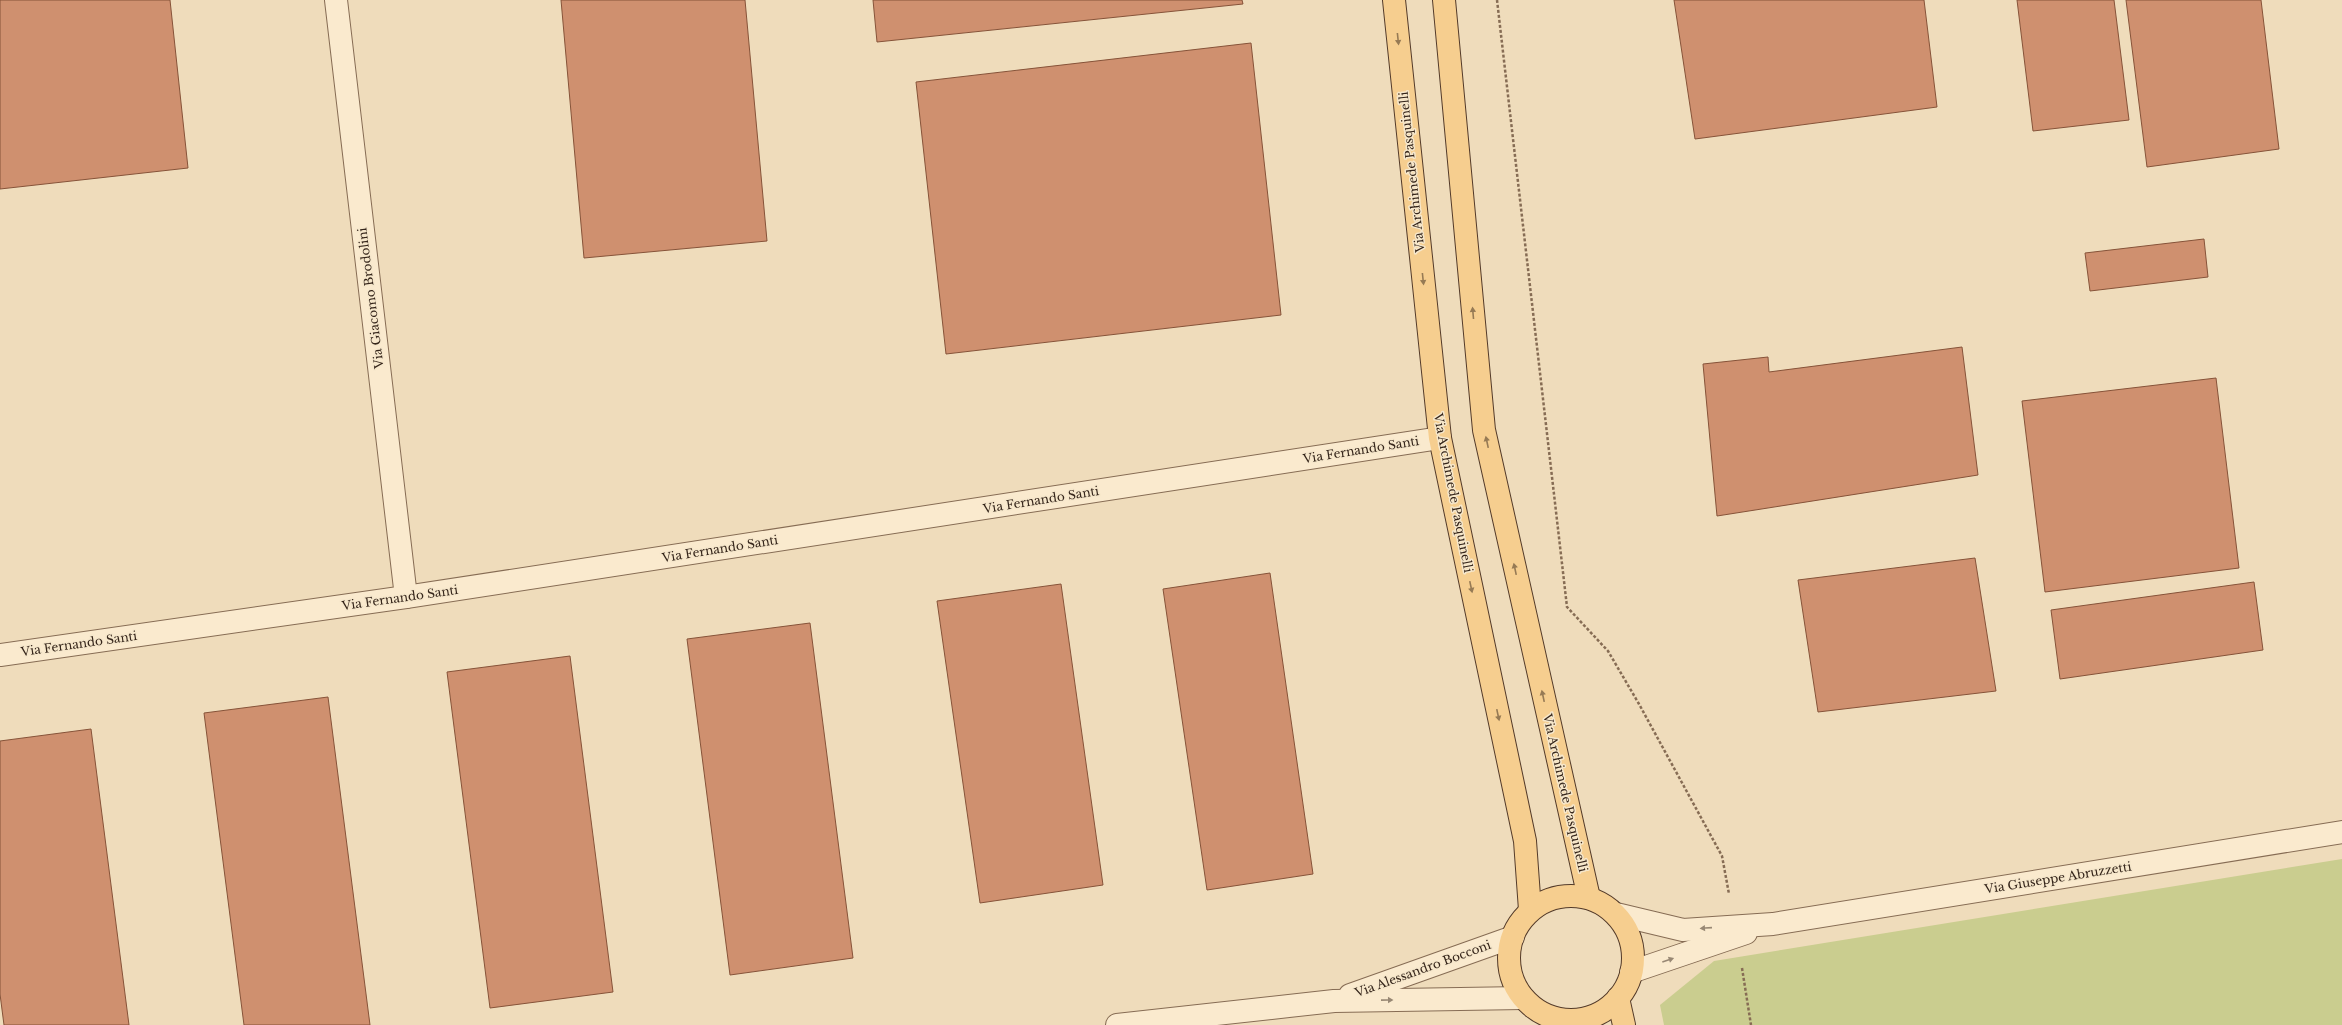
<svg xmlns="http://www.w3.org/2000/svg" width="2342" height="1025" font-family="'Libre Baskerville',serif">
	<rect width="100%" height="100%" fill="#efdcbb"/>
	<path fill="#cacd8f" d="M2342,859V1025H1664L1660,1005L1714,961Z"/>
	<g fill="#cf906f" stroke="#865339">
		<path d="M0,0H170L188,168L0,189Z"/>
		<path d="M561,0H745L767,241L584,258Z"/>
		<path d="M873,0H1242L1243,4L877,42Z"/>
		<path d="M1674,0H1924L1937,107L1695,139Z"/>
		<path d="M2017,0H2114L2129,120L2033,131Z"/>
		<path d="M2126,0H2261L2279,149L2147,167Z"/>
		<path d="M1251,43L1281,315L946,354L916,82Z"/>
		<path d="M2204,239L2208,277L2090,291L2085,253Z"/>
		<path d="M1962,347L1978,475L1717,516L1703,364L1768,357L1769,372Z"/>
		<path d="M2216,378L2239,568L2045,592L2022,401Z"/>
		<path d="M1975,558L1996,691L1818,712L1798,580Z"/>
		<path d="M1270,573L1313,874L1207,890L1163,589Z"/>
		<path d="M2254,582L2263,650L2060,679L2051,610Z"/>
		<path d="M1061,584L1103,885L980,903L937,601Z"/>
		<path d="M810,623L853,958L730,975L687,639Z"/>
		<path d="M570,656L613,992L490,1008L447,672Z"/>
		<path d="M328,697L370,1025H244L204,713Z"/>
		<path d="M91,729L129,1025H4L0,994V741Z"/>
	</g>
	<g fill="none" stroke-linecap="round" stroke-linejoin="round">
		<g stroke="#866c54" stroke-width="24">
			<g id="minor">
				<path d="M336,0L406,597"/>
				<path d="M0,655L406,597L1440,438"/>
				<path d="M1616,914L1683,930L1773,924L2342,832"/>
				<path d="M1631,972L1746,933"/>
				<path d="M1350,995L1513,937"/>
				<path d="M1117,1025L1334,1001L1523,998"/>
			</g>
		</g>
		<g stroke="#533a29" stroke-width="24">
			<g id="major">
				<path d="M1394,0L1440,438L1525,841L1530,910"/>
				<path d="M1444,0L1484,430L1589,898"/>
				<circle cx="1571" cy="958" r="62"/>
				<path d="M1618,998L1624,1025"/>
			</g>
		</g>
		<g stroke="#866c54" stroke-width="2.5" stroke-dasharray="3 2" stroke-linecap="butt">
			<path d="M1497,0L1567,607L1608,651L1639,704L1722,856L1729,894"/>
			<path d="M1742,968L1751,1025"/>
		</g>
		<use href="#minor" stroke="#faeace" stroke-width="22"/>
		<use href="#major" stroke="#f6ce8f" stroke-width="22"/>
	</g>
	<defs><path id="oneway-solid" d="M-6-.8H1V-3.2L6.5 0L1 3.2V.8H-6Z"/></defs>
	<g fill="#967a54">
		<use href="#oneway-solid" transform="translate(1398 39) rotate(84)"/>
		<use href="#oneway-solid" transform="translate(1423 279) rotate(84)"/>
		<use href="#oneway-solid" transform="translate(1473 313) rotate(-95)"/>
		<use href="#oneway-solid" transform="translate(1487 442) rotate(-102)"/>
		<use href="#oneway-solid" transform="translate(1515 569) rotate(-102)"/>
		<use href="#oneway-solid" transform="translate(1471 587) rotate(78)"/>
		<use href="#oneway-solid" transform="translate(1543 696) rotate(-102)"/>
		<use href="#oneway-solid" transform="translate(1498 715) rotate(78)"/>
	</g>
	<g fill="#988874">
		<use href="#oneway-solid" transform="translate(1706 928) rotate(176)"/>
		<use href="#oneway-solid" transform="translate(1668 960) rotate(-19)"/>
		<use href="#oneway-solid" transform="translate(1387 1000) rotate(-1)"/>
	</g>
	<g text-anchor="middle" stroke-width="3" stroke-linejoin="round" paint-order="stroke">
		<g font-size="12" fill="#35251a" stroke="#f6e7cb">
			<text transform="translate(1412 172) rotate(-96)" y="4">Via Archimede Pasquinelli</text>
			<text transform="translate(371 298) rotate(-97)" y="4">Via Giacomo Brodolini</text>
			<text transform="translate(1361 450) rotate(-9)" y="4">Via Fernando Santi</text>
			<text transform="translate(1453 493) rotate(79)" y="4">Via Archimede Pasquinelli</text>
			<text transform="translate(1041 500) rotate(-9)" y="4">Via Fernando Santi</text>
			<text transform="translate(720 549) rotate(-9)" y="4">Via Fernando Santi</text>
			<text transform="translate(400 598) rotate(-8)" y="4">Via Fernando Santi</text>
			<text transform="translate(79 644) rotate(-8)" y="4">Via Fernando Santi</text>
			<text transform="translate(1565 793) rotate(77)" y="4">Via Archimede Pasquinelli</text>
			<text transform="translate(2058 878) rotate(-9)" y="4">Via Giuseppe Abruzzetti</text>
			<text transform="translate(1423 969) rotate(-20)" y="4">Via Alessandro Bocconi</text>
		</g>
	</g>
</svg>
